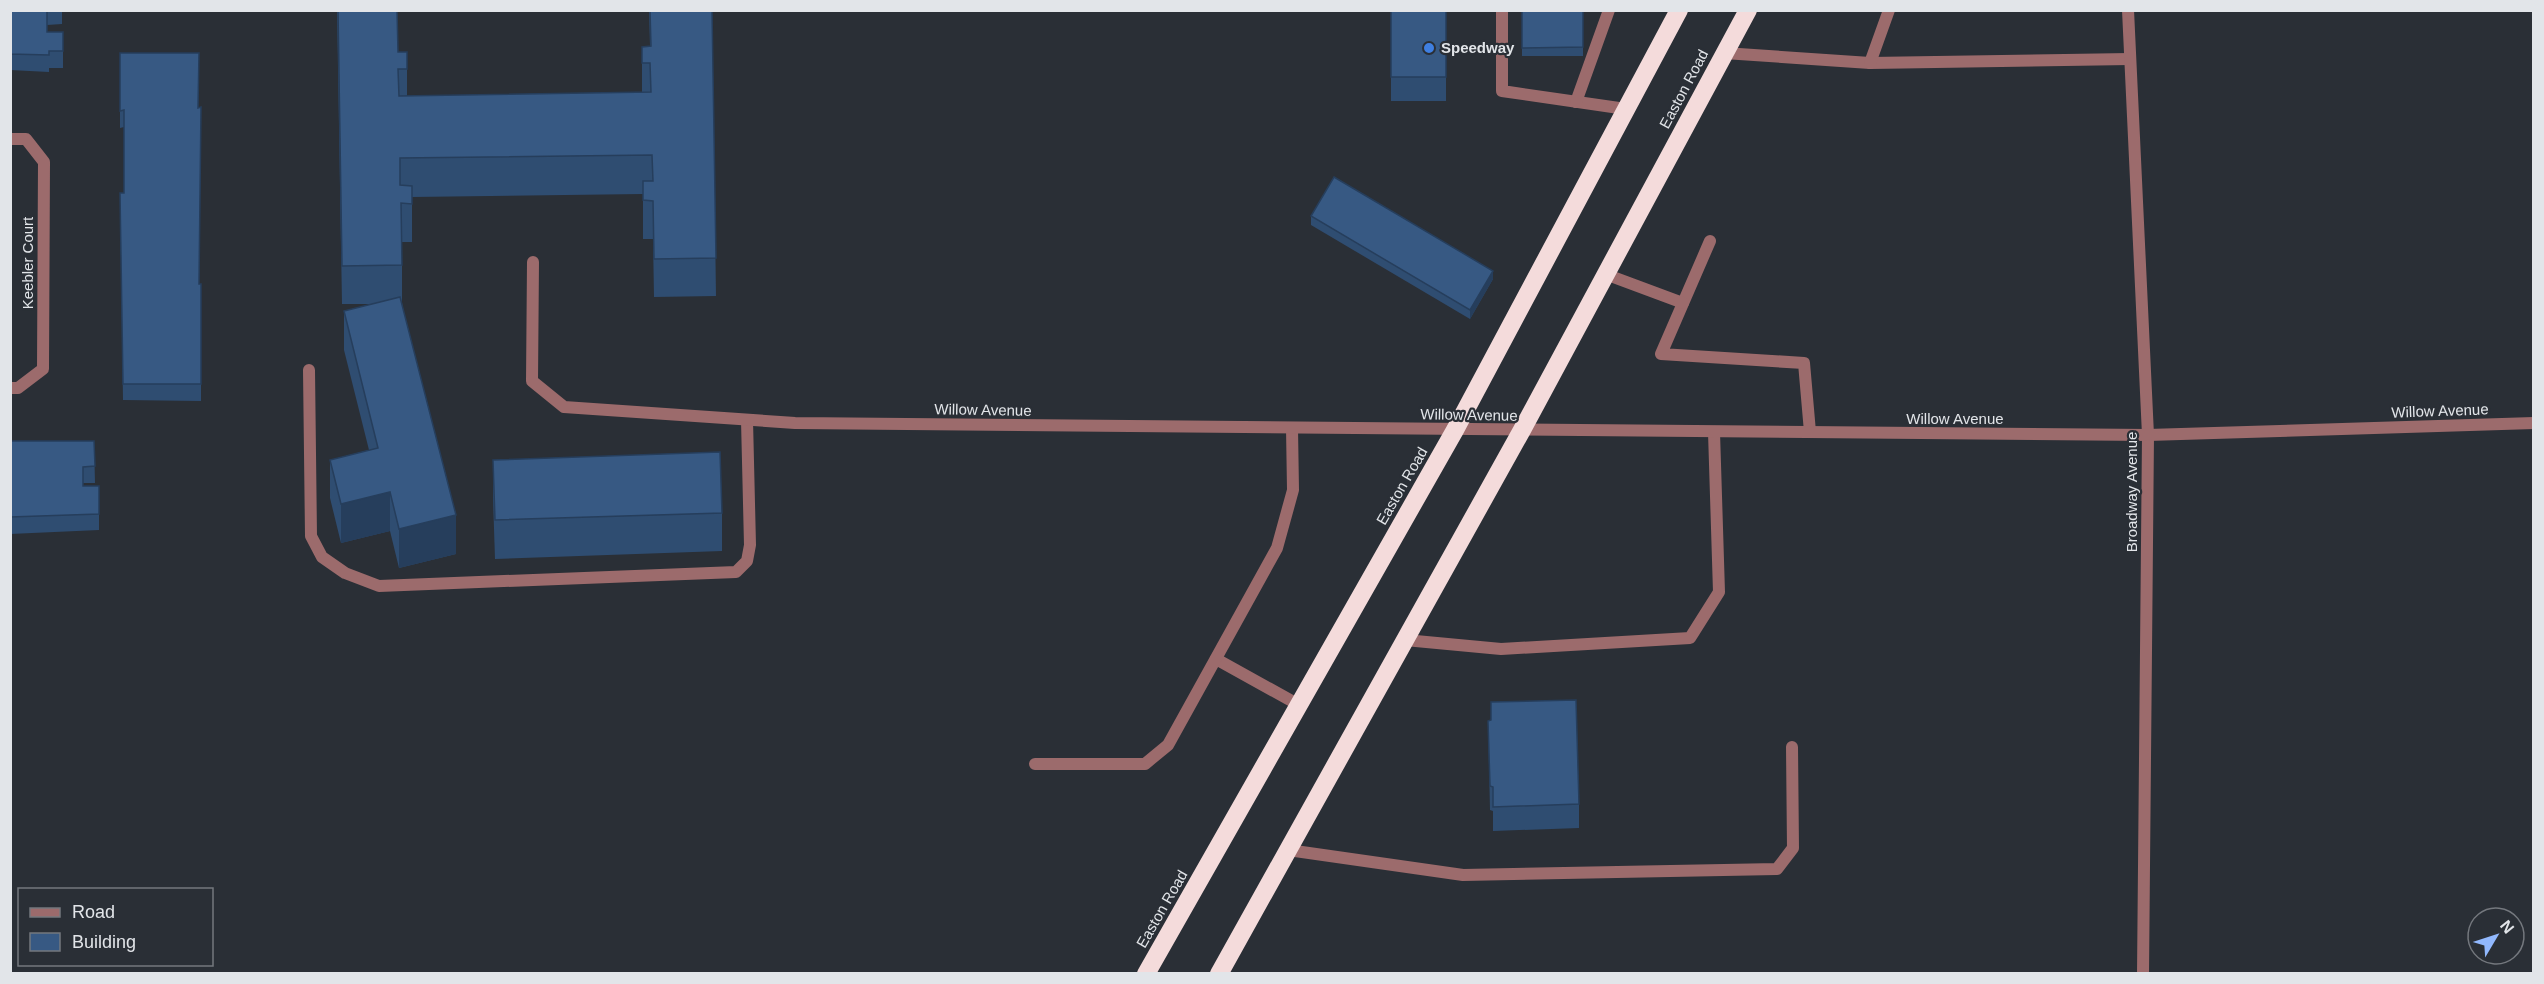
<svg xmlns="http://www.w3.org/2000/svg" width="2544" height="984" font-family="Arial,sans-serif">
	<rect width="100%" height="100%" fill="#2a2f36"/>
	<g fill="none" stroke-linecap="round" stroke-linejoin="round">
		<g stroke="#9c6b6c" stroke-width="12">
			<path d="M1502,10V91L1626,109"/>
			<path d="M1724,53L1870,63L2130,59"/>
			<path d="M1870,63L1889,10"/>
			<path d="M1576,102L1609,10"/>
			<path d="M1710,241L1661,354L1804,363L1810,432"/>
			<path d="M1605,274L1683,303"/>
			<path d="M309,370L311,536L322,557L345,573L379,586L736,572L747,561L750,545L747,420"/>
			<path d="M1405,640L1501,649L1690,638L1719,592L1714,432"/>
			<path d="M1216,659L1299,705"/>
			<path d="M1035,764H1145L1168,745L1277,548L1293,490L1292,428"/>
			<path d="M1288,850L1463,875L1777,869L1793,848L1792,747"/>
		</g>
		<g stroke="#9c6b6c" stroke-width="12">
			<path d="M2128,10L2148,435L2143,974"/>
			<path d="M10,139H26L44,162L43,369L18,388H10"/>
			<path d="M533,262L532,381L564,407L795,423L2148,435L2534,423"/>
		</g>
		<g stroke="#f4dbdb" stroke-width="18">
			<path d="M1146,974L1455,430L1679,10"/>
			<path d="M1219,974L1522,430L1748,10"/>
		</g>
	</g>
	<g fill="#2f4d71">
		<path d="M10,10H62V24L47,25V32H63V68H49V72L10,70Z"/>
		<path d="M337,10L398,52H407V96L642,92V47L650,46L649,10H712L716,296L654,297L653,239H643V194L412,197V242H402V303L456,554L399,568L390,531L341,543L330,498V460L369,450L344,350V311L374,304H342Z"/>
		<rect x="1391" y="10" width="55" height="91"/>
		<rect x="1522" y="10" width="61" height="46"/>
		<path d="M120,53L199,284H201V401L123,400L120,193H124V127L120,128Z"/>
		<path d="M1311,216L1493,279L1470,319L1311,225Z"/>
		<path d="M10,441H94L95,483H83V486H99V530L10,534Z"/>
		<path d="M493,460L722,513V551L495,559L493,498Z"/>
		<path d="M1488,721L1579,804V828L1493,831V811L1490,810Z"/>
	</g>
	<g fill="#263e5c">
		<path d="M1493,271V279L1470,319V310Z"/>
		<path d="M390,492V531L341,543V504Z"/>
		<path d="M456,515V554L399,568V529Z"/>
	</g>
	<g fill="#375983" stroke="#263e5c" stroke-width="1.5">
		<path d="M10,10H47V32H63V51H49V55L10,54Z"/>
		<path d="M338,10H397L398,52H407V69H398L399,96L651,92L650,63H642V47L651,46L650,10H712L716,258L654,259L653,201L643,200V181H653L652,155L400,158V185L412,186V204L401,203L402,265L342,266Z"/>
		<rect x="1391" y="10" width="55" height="67"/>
		<path d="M1522,10H1583V47L1522,48Z"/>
		<path d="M120,53H199L198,108L201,107L199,284H201V384H123L120,193H124V110L120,111Z"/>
		<path d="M1334,177L1493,271L1470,310L1311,216Z"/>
		<path d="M400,297L456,515L399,529L390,492L341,504L330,460L378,448L344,311Z"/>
		<path d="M10,441H94L95,466L83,467V486H99V514L10,517Z"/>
		<path d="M720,452L722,513L495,520L493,460Z"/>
		<path d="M1576,700L1579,804L1493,807V787L1490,786L1488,721L1491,720V702Z"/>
	</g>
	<circle fill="#3f7fe0" stroke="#2a2f36" stroke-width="2" cx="1429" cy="48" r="6"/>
	<g text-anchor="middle" stroke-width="4.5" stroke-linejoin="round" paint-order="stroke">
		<g font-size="15" font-weight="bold" fill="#e2e5e9" stroke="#2a2f36" text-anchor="start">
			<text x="1441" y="53">Speedway</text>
		</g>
		<g font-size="15" fill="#e2e5e9" stroke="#2a2f36">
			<text transform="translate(1684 89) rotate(-62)" y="5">Easton Road</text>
			<text transform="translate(28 263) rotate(-90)" y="5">Keebler Court</text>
			<text transform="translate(983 410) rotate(1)" y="5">Willow Avenue</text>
			<text transform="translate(2440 411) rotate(-2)" y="5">Willow Avenue</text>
			<text transform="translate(1469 415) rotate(1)" y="5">Willow Avenue</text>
			<text x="1955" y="424">Willow Avenue</text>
			<text transform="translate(1402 486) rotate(-60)" y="5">Easton Road</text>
			<text transform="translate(2132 492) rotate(-90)" y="5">Broadway Avenue</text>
			<text transform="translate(1162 909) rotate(-60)" y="5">Easton Road</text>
		</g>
	</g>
	<rect width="2544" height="984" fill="none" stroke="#e2e5e9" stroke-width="24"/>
	<rect x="18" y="888" width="195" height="78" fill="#2a2f36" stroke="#74787e" stroke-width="1.5"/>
	<rect x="30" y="908" width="30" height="9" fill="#9c6b6c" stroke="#74787e" stroke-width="1.5"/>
	<text x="72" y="918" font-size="18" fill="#e2e5e9">Road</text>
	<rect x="30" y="933" width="30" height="18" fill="#375983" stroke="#74787e" stroke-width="1.5"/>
	<text x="72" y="948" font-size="18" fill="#e2e5e9">Building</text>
	<g transform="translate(2496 936) rotate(51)"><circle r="28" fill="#2a2f36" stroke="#74787e" stroke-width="1.5"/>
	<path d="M0-4.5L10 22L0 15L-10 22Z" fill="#91b8fd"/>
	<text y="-9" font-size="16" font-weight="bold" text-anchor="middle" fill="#e2e5e9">N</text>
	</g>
</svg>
